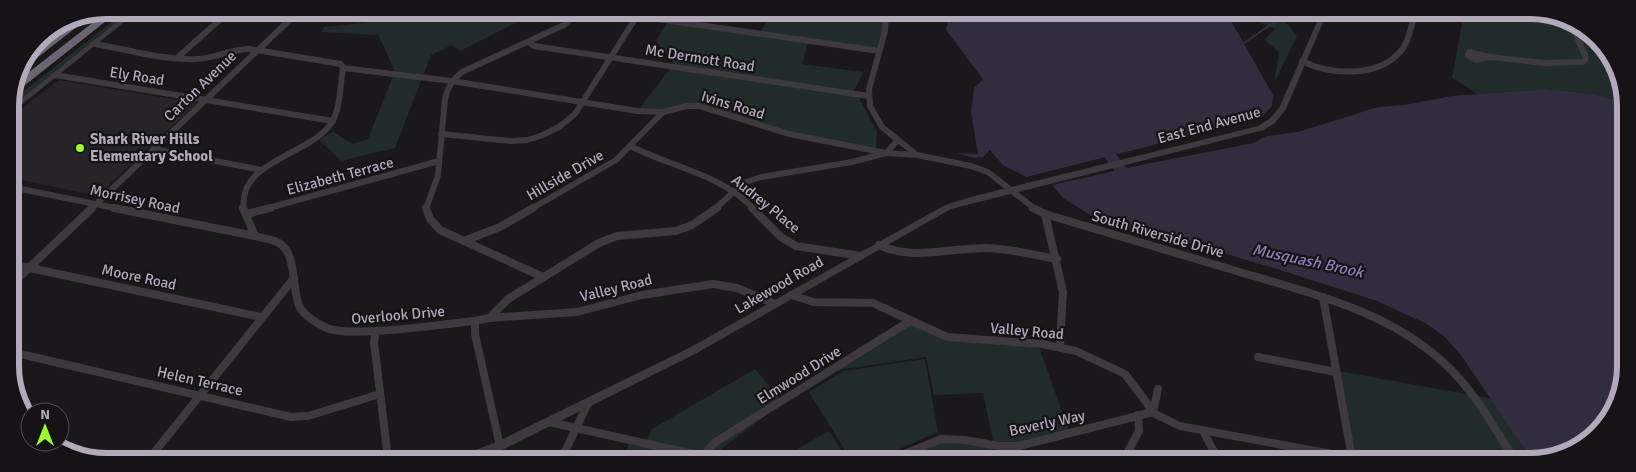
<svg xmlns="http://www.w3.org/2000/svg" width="1636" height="472" font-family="Signika,sans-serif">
	<rect width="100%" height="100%" fill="#1a181a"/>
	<path fill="#272427" d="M59,80L197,103L97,196L11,178L10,117Z"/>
	<g fill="#212b2a">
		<path d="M127,10H135L10,108V102Z"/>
		<path d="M434,11H539L460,51L452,45L431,55L395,148L341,161L319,140L333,132L353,144L368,139L395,71L378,35L321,32L324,27L420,17Z"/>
		<path d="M773,11L887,12L880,51L809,41L802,64L863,72L855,90L877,132L876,148L776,131L708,106L638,110L674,64L656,40L669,20L760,32Z"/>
		<path d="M1235,12L1281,13L1280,15L1297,36L1274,83L1279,52L1264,40L1275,29Z"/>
		<path d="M1464,13H1555L1598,38L1624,87V102L1592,94L1546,89L1478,94L1452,78Z"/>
		<path d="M910,321L954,339L1038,344L1070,434L1024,445L1022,461L892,460L943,439L994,445L983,393L934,395L926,357L831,371Z"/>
		<path d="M925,359L938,432L874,460H851L809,392L843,371Z"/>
		<path d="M755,369L783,402L707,460H622L629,444L644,447L652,429Z"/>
		<path d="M1338,371L1505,401L1543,459L1536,462L1355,461Z"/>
		<path d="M829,431L847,460H779L780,459Z"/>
	</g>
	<g fill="#312d3f">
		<path d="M950,12H1226L1273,95L1272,106L1261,118L1026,177L1003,165L990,150L983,157L974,158L956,153L978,154L971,112L974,88L983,79L946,30Z"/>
		<path d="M1546,89L1592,94L1624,102L1623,391L1593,438L1541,460L1532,457L1519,441L1461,355L1444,336L1427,324L1377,301L1274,268L1199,246L1103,223L1063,198L1052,185L1146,164L1254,143L1266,136L1298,132L1378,107L1405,105L1452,96Z"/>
	</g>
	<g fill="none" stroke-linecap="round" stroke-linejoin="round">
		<path stroke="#312d3f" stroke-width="2" d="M1241,45L1276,21L1277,13"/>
		<path fill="#312d3f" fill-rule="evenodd" d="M1100,138L1104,139L1125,166L1140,181L1138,184H1128L1115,172L1094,142Z"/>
		<g stroke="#3d393f" stroke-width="6">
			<path d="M886,12L885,31L869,89L870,106L882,127L917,155"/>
			<path d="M637,16L879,51"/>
			<path d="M528,42L534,46L869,96"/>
			<path d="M94,44C128,49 163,61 197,59C215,58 232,49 250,49L341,64L343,68C340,85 341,110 330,125C308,155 237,162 244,209"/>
			<path d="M1469,52L1490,57L1476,60L1468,55Z"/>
			<path d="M178,57L231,10"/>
			<path d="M1490,57L1544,63L1583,62L1586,58L1571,23"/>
			<path d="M1302,61C1330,75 1377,78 1400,52C1409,42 1411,26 1415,13"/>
			<path d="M343,68L452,81L637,111L663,112L687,106H699L789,134L886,153L917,155L971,166L988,172L1035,209"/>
			<path d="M55,75L333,121"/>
			<path d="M441,134L511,141L527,140L543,135L559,127L575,114L640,11"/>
			<path d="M630,146C671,167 721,174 754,209"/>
			<path d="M153,149L262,170"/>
			<path d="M11,187L120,209"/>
			<path d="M91,209L300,10"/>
			<path d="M265,209L439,161"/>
			<path d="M426,209L438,175L445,99C448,86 453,80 462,72L564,25L579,11"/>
			<path d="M531,209L616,160L663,112"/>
			<path d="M715,209L743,183L761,177L852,162L886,153L897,141"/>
		</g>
		<g stroke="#3d393f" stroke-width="8">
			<path d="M114,208L255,236"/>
			<path d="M243,208L255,236C262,238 271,239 277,242C298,251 291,291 300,308C306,317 318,324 327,328C350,338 445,324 475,321L489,318L508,299L599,243L617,236L676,231L692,225L717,208"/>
			<path d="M426,208L430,219L440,230L543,277"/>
			<path d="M752,208L781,237L796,246L861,256"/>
			<path d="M1033,208L1045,214C1108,233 1171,251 1233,270C1306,292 1385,309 1443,362C1474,390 1494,427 1516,462"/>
			<path d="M247,214L270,208"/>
			<path d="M1045,214L1063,292L1060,346"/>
			<path d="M466,240L500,227L533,208"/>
			<path d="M879,245C914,261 948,248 985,248C1009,248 1033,255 1057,259"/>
			<path d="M11,264L261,317"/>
			<path d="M11,285L92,208"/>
			<path d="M791,295L814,302L873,303L947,337L1042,344L1076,351L1125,374L1155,414L1180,426L1370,461"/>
			<path d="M1323,297L1352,458"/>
			<path d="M489,318L577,312L642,295L713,284L737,288L775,304"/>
			<path d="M475,321V334L500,446"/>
			<path d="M376,331L374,342L388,459"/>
			<path d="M12,352L291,417L308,416L380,394"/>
			<path d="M1258,357L1336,372"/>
			<path d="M549,422L720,460"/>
			<path d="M1203,431L1213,450L1224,461"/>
			<path d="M704,455L714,443L910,321"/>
			<path d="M149,459L294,278"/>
			<path d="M561,460L588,403"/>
			<path d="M890,460L941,439L965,440L999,446H1019L1153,412L1158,389"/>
			<path d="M1123,461L1139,431L1138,415"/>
		</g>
		<g fill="#3d393f" fill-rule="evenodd">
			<path d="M132,10H139L10,114V108Z"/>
			<path d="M1321,13H1327L1286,109L1275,123L1264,130L951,209L695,354L504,449L475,460H455L456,457L497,442L689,348L945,205L971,197L1258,126L1269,119L1279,108Z"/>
		</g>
		<g fill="#6b6471" fill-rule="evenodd">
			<path d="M109,10H120L20,89L15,90L20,79Z"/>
			<path d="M92,13L91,16L33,61L27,62L32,52L81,15Z"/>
		</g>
	</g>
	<circle fill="#9cfd2d" stroke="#151315" stroke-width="2" cx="80" cy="148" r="5"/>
	<g text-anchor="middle" stroke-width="4.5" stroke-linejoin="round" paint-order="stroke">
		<g font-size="15" fill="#b2a9bb" stroke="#151315">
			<text transform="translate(700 58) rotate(9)" y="5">Mc Dermott Road</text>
			<text transform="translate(137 76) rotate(9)" y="5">Ely Road</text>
			<text transform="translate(200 86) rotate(-44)" y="5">Carton Avenue</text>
			<text transform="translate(733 105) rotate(17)" y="5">Ivins Road</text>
			<text transform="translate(1209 125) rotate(-15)" y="5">East End Avenue</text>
			<text transform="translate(565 175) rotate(-30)" y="5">Hillside Drive</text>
			<text transform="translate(340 176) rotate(-15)" y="5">Elizabeth Terrace</text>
			<text transform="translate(135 199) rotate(12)" y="5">Morrisey Road</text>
			<text transform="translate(766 204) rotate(39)" y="5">Audrey Place</text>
			<text transform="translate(1158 234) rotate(16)" y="5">South Riverside Drive</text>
			<text transform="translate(139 277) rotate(12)" y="5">Moore Road</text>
			<text transform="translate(779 285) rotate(-30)" y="5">Lakewood Road</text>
			<text transform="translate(616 288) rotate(-14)" y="5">Valley Road</text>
			<text transform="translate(398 315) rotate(-5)" y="5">Overlook Drive</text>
			<text transform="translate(1027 331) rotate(5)" y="5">Valley Road</text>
			<text transform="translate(799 375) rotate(-32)" y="5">Elmwood Drive</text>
			<text transform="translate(200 381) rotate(13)" y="5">Helen Terrace</text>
			<text transform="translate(1047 423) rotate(-12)" y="5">Beverly Way</text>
		</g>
		<g font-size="15" font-weight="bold" fill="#b2a9bb" stroke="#151315" text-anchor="start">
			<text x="90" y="144">Shark River Hills<tspan x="90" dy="17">Elementary School</tspan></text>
		</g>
		<g font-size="16" font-style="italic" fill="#8e7fb8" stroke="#151315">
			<text transform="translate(1308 260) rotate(12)" y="6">Musquash Brook</text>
		</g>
	</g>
	<path d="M0 0H1636V472H0ZM106 19H1530A87 87 0 0 1 1617 106V366A87 87 0 0 1 1530 453H106A87 87 0 0 1 19 366V106A87 87 0 0 1 106 19Z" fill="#151315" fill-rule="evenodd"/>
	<path fill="none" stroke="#b2a9bb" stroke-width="6" d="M106 19H1530A87 87 0 0 1 1617 106V366A87 87 0 0 1 1530 453H106A87 87 0 0 1 19 366V106A87 87 0 0 1 106 19Z"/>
	<g transform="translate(45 427)"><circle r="24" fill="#151315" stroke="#544f57"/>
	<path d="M0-4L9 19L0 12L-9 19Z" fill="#9cfd2d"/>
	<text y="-8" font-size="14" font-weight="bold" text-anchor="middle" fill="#b2a9bb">N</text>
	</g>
</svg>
